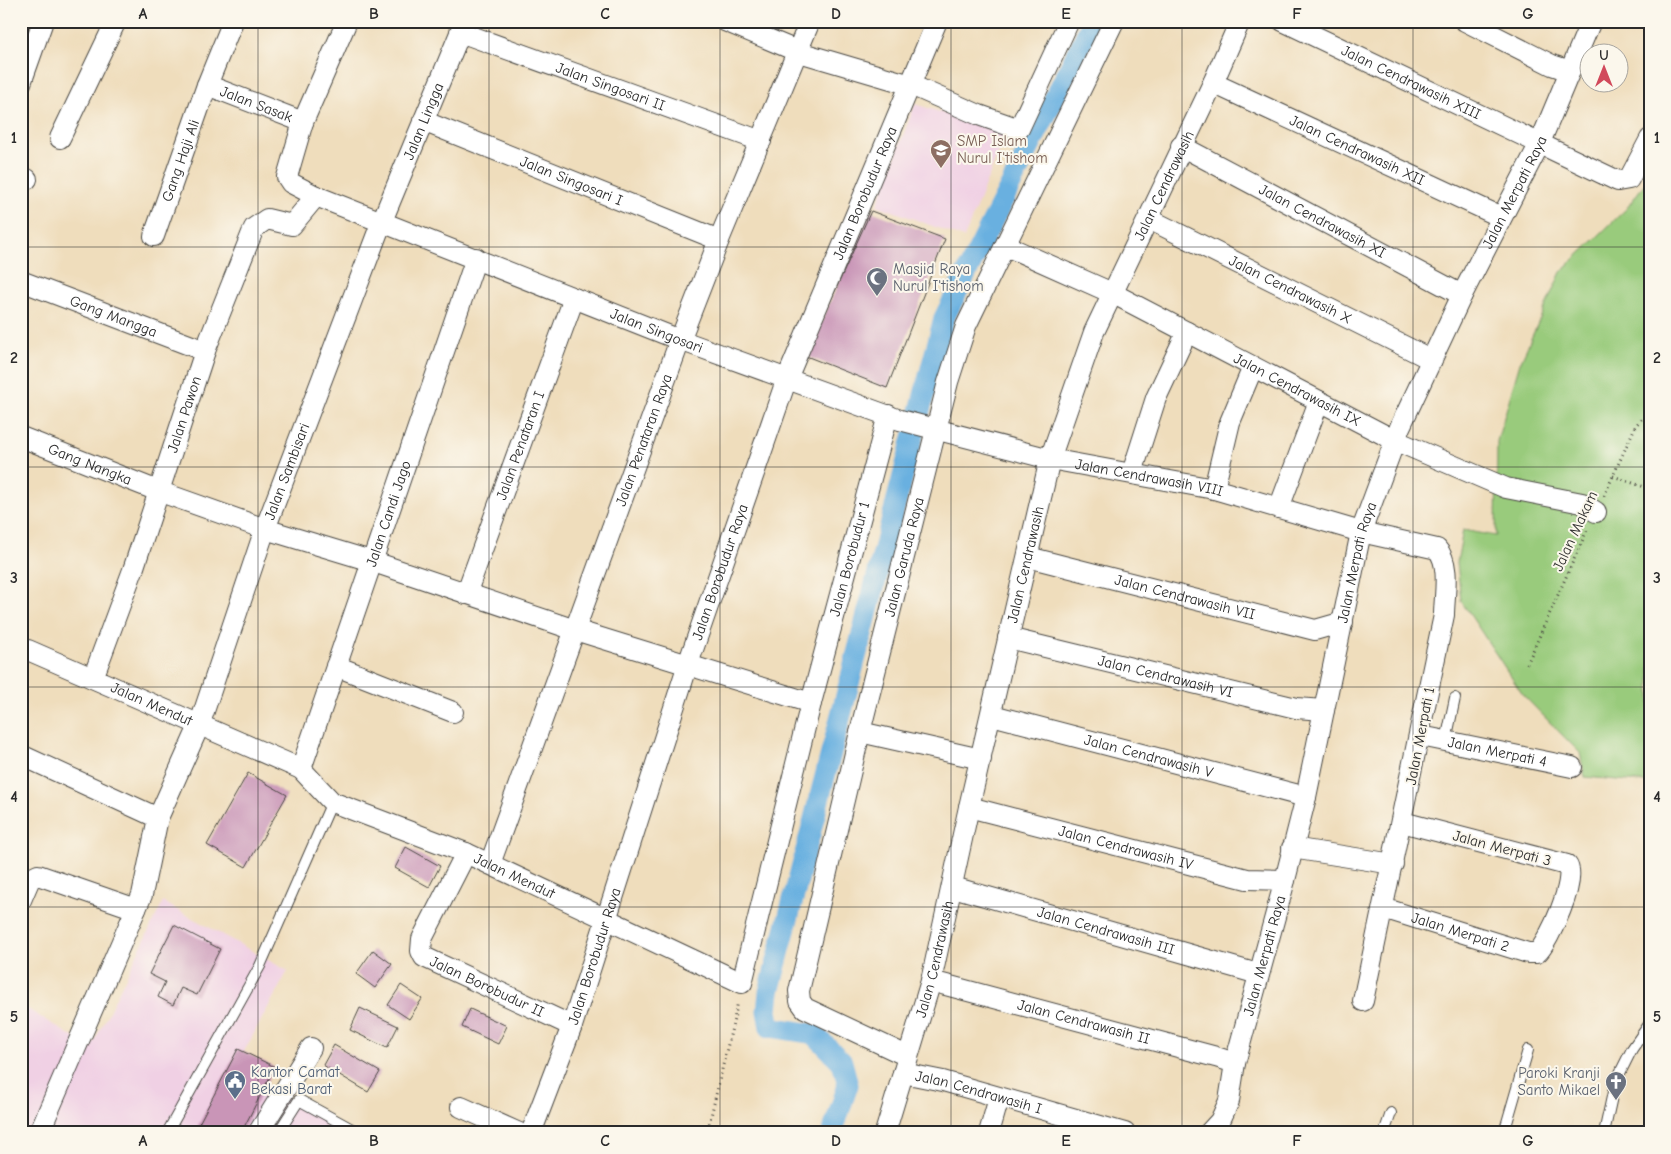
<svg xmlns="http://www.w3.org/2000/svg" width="1671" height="1154" font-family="'Comic Neue',sans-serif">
	<rect width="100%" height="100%" fill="#fbf7ec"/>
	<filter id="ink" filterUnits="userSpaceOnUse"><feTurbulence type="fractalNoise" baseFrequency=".02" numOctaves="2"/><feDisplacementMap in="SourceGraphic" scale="10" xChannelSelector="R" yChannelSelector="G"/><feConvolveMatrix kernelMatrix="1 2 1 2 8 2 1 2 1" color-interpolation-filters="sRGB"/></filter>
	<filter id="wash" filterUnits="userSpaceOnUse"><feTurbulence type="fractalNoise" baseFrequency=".0096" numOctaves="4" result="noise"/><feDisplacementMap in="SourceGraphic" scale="20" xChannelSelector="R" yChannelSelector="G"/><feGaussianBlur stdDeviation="1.12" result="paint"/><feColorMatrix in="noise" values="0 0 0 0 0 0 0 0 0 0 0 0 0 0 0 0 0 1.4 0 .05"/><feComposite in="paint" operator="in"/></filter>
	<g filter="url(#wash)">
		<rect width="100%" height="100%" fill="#efddbc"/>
		<g fill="#f0d0e4">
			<path d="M915,104L1006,133L964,238L877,205Z"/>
			<path d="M163,902L288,971L235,1068L348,1133H21V1005L91,1048Z"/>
		</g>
		<path fill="#99cb7b" stroke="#627b53" d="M1650,176V783L1585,777L1580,753L1523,695L1461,601L1457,562L1463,530L1496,536L1497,441L1520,363L1561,272L1627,208Z"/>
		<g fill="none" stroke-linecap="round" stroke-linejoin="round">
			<path stroke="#69b0e0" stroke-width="21" d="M832,1133L848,1085L842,1062L814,1034L770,1027L767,1011L769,992L944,318L1093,21"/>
		</g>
		<g id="blocks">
			<g fill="#c995b7">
				<path d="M871,211L945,239L887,388L806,356Z"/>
				<path d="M248,773L287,795L246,867L207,845Z"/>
				<path d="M406,847L440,866L429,887L395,868Z"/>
				<path d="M174,925L220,949L197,995L181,988L173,1005L158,997L165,982L149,974Z"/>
				<path d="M373,950L392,964L375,988L356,974Z"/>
				<path d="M401,985L422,999L409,1019L388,1005Z"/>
				<path d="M360,1008L398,1026L387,1048L350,1030Z"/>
				<path d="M470,1009L507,1026L498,1044L462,1027Z"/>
				<path d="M334,1045L380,1072L368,1092L323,1065Z"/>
				<path d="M238,1049L275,1067L241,1133H194Z"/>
			</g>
		</g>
	</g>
	<g filter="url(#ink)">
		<use href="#blocks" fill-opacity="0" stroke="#484641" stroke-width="1"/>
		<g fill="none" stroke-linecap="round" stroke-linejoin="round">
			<g stroke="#484641" stroke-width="12">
				<g id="service">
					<path d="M1446,741L1455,698"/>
					<path d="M167,1133L260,966L332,802"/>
					<path d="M278,1133L299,1100L359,1133"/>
					<path d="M1384,1133L1391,1113"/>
					<path d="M1504,1133L1528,1050"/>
					<path d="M1604,1133L1615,1083L1632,1049L1650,1023"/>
				</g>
			</g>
			<g stroke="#484641" stroke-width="22">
				<g id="minor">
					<path id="s1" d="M233,21L207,85L303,122L287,177L291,183L316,196L680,340L900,420L1050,459L1214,489L1361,532L1437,549C1451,564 1444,596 1444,615L1363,1001"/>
					<path d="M725,21L799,52L911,85L979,115L1019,129L1069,21"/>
					<path id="s2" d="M1283,21L1618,181L1629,179L1650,139"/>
					<path d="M1465,21L1552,65L1570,71"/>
					<path id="s3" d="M460,32L761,141"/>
					<path d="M21,83L43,21"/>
					<path id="s4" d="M1213,83L1501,217"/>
					<path id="s5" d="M423,121L719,240"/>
					<path d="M303,122L347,21"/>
					<path d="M60,138L116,21"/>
					<path id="s6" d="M1181,146L1462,295"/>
					<path d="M21,176L27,179"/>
					<path id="s7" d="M1149,219L1432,360"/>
					<path id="s8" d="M154,236L207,85"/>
					<path id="s9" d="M1007,244L1013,249L1112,293L1394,440L1506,488L1582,503L1596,512"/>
					<path id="s10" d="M21,281L205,351"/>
					<path id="s11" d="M21,437L158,491L265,529L371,561L575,630L811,703"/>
					<path d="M1132,473L1156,398L1187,332"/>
					<path d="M1214,489L1230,422L1253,367"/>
					<path d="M1279,508L1319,401"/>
					<path id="s12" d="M1028,557L1315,630L1343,622"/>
					<path id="s13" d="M466,594L574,298"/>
					<path id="s14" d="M1008,638L1296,708L1324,710"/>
					<path id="s15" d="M28,650L301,769L332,802L466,853L742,983L811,703L888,415"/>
					<path d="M336,666L453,712"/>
					<path id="s16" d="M93,678L133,570L205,351L254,228L267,219L292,225L316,196"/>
					<path id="s17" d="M992,715L1306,797"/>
					<path d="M860,732L981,759"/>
					<path id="s18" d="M1421,736L1572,767"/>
					<path d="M21,755L158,818"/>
					<path id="s19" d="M301,769L476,258"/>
					<path id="s20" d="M969,807L1247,879L1285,880"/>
					<path d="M1292,848L1393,864"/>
					<path id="s21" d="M466,853L422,939L421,951L424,957L572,1026"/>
					<path id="s22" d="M490,864L680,340L719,240L810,21"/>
					<path id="s23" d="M953,887L1258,974"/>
					<path d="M21,900L30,879L38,875L136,909"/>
					<path id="s24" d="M1383,908L1528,953H1537C1549,942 1578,878 1567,865L1402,822"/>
					<path id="s25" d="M931,981L1216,1057L1235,1063"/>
					<path id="s26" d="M907,1056L805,1008L800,1001L799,991L860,732L948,382L966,326L1114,21"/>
					<path id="s27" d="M903,1073L943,1081L1125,1133"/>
					<path d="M461,1107L519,1133"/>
					<path id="s28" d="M39,1133L142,895L158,818L199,726L265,529L382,221L465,21"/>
					<path d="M258,1133L311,1048"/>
					<path id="s29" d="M531,1133L572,1026L688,664L786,381L937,21"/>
					<path id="s30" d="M885,1133L931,981L969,807L1050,459L1094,332L1213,83L1240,21"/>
					<path d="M989,1133L999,1098"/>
					<path id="s31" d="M1209,1133L1220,1121L1229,1101L1235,1063L1285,880L1306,797L1361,532L1400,427L1462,295L1539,145L1591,21"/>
				</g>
			</g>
			<g stroke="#484641" stroke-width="3" stroke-dasharray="1 4" stroke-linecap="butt">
				<path d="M1613,476L1650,489"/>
				<path d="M1604,496L1636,425L1650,410"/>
				<path d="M1527,664L1588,528"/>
				<path d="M707,1133L738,1002"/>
			</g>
			<use href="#service" stroke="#fff" stroke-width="10"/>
			<use href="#minor" stroke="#fff" stroke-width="20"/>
		</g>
	</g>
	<path fill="none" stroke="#2b2b2b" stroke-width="1" stroke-opacity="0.55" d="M258,21V1133M489,21V1133M720,21V1133M951,21V1133M1182,21V1133M1413,21V1133M21,247H1650M21,467H1650M21,687H1650M21,907H1650"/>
	<defs>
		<g id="school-pin" transform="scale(1.125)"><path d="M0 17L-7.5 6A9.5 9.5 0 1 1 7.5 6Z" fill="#8d6e63" stroke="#fbf7ec"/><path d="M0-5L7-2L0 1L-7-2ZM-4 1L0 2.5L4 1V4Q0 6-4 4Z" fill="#fff"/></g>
		<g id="mosque-pin" transform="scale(1.125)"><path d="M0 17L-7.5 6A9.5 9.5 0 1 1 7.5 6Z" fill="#6b7280" stroke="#fbf7ec"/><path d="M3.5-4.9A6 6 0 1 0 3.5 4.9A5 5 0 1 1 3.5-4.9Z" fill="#fff"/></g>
		<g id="civic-pin" transform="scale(1.125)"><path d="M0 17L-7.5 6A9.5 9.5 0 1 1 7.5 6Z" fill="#5c6f8a" stroke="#fbf7ec"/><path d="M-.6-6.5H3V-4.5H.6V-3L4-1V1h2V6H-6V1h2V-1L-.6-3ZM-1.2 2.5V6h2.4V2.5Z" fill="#fff"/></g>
		<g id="church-pin" transform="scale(1.125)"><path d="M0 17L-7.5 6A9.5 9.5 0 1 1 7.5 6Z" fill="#6b7280" stroke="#fbf7ec"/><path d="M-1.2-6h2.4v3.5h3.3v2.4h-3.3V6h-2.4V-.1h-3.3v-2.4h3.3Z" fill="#fff"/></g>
	</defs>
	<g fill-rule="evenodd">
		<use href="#school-pin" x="941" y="150"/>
		<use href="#mosque-pin" x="877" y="278"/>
		<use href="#civic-pin" x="235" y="1081"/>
		<use href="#church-pin" x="1616" y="1082"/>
	</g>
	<g text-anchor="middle" stroke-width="4" stroke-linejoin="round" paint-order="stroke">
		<g font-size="15" fill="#2b2b2b" stroke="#fbf7ec">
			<text dy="5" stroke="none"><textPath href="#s2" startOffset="142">Jalan Cendrawasih XIII</textPath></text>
			<text dy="5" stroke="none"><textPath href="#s3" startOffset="160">Jalan Singosari II</textPath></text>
			<text dy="5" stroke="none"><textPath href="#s1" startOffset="122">Jalan Sasak</textPath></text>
			<text dy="5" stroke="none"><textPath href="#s28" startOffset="1084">Jalan Lingga</textPath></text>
			<text dy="5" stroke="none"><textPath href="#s4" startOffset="159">Jalan Cendrawasih XII</textPath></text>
			<text dy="5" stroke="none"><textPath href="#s8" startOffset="80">Gang Haji Ali</textPath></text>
			<text dy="5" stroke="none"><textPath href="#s5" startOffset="160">Jalan Singosari I</textPath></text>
			<text dy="5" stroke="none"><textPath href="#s30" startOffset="991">Jalan Cendrawasih</textPath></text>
			<text dy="5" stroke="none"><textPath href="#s31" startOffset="996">Jalan Merpati Raya</textPath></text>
			<text dy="5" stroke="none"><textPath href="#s29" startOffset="998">Jalan Borobudur Raya</textPath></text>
			<text dy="5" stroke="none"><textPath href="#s6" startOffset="160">Jalan Cendrawasih XI</textPath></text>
			<text dy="5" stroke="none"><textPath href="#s7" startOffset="158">Jalan Cendrawasih X</textPath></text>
			<text dy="5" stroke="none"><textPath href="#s10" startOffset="99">Gang Mangga</textPath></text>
			<text dy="5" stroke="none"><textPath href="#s1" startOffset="631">Jalan Singosari</textPath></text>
			<text dy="5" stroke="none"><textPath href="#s9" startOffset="325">Jalan Cendrawasih IX</textPath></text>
			<text dy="5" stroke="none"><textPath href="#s16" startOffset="279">Jalan Pawon</textPath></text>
			<text dy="5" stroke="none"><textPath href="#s22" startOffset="451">Jalan Penataran Raya</textPath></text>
			<text dy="5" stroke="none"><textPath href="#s13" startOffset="158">Jalan Penataran I</textPath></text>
			<text dy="5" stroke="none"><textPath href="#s11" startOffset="74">Gang Nangka</textPath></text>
			<text dy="5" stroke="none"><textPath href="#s28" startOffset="708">Jalan Sambisari</textPath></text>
			<text dy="5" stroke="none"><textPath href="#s1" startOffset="1146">Jalan Cendrawasih VIII</textPath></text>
			<text dy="5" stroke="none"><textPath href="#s19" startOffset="270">Jalan Candi Jago</textPath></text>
			<text transform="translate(1575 531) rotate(-65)" y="5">Jalan Makam</text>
			<text dy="5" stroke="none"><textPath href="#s26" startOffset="578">Jalan Garuda Raya</textPath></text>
			<text dy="5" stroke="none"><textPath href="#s15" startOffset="1229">Jalan Borobudur 1</textPath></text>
			<text dy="5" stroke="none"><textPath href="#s31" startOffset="592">Jalan Merpati Raya</textPath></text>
			<text dy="5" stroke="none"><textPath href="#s30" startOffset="586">Jalan Cendrawasih</textPath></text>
			<text dy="5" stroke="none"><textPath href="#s29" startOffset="592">Jalan Borobudur Raya</textPath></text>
			<text dy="5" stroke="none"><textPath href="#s12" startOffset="162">Jalan Cendrawasih VII</textPath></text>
			<text dy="5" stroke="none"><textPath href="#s14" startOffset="162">Jalan Cendrawasih VI</textPath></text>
			<text dy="5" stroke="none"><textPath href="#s15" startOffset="135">Jalan Mendut</textPath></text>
			<text transform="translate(1420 736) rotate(-79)" y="5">Jalan Merpati 1</text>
			<text dy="5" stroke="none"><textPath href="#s18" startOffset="78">Jalan Merpati 4</textPath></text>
			<text dy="5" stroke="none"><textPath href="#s17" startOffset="162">Jalan Cendrawasih V</textPath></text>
			<text dy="5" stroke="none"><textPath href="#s20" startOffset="162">Jalan Cendrawasih IV</textPath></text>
			<text transform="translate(1502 848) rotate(15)" y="5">Jalan Merpati 3</text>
			<text dy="5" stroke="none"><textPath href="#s15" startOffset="540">Jalan Mendut</textPath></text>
			<text dy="5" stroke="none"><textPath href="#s23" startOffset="159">Jalan Cendrawasih III</textPath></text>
			<text dy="5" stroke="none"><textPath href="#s24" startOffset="81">Jalan Merpati 2</textPath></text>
			<text dy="5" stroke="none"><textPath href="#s29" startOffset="188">Jalan Borobudur Raya</textPath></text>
			<text dy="5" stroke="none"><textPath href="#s31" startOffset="188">Jalan Merpati Raya</textPath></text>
			<text dy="5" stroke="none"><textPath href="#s30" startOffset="181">Jalan Cendrawasih</textPath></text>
			<text dy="5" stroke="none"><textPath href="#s21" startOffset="185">Jalan Borobudur II</textPath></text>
			<text dy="5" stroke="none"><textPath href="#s25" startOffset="158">Jalan Cendrawasih II</textPath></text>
			<text dy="5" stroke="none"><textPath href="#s27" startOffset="78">Jalan Cendrawasih I</textPath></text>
		</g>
		<g font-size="15" fill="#785e54" stroke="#fbf7ec" text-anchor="start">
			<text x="957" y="146">SMP Islam<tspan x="957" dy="17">Nurul I'tishom</tspan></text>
		</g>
		<g font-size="15" fill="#5b616d" stroke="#fbf7ec" text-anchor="start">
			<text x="893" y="274">Masjid Raya<tspan x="893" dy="17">Nurul I'tishom</tspan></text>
			<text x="1600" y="1078" text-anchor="end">Paroki Kranji<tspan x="1600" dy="17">Santo Mikael</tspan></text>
		</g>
		<g font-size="15" fill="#4e5e75" stroke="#fbf7ec" text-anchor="start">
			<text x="251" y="1077">Kantor Camat<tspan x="251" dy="17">Bekasi Barat</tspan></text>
		</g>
	</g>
	<rect width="1671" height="1154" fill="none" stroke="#fbf7ec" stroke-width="55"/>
	<g transform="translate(1604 68)"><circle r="24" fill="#fbf7ec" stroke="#a8a59f"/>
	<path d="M0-4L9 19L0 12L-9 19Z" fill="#d1495b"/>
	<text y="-8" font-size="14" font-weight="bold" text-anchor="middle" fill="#2b2b2b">U</text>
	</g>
	<rect x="28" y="28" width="1616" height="1098" fill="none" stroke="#2b2b2b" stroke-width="2"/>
	<g font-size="16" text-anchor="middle" font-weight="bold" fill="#2b2b2b">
		<text x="143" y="19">A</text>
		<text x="374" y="19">B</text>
		<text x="605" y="19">C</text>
		<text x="836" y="19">D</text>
		<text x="1066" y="19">E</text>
		<text x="1297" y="19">F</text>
		<text x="1528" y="19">G</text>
		<text x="14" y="143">1</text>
		<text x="1657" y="143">1</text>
		<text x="14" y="363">2</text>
		<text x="1657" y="363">2</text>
		<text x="14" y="583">3</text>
		<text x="1657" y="583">3</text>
		<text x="14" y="802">4</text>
		<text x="1657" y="802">4</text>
		<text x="14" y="1022">5</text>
		<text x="1657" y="1022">5</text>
		<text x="143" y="1146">A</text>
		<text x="374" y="1146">B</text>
		<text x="605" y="1146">C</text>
		<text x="836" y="1146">D</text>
		<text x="1066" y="1146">E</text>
		<text x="1297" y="1146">F</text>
		<text x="1528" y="1146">G</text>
	</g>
</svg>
